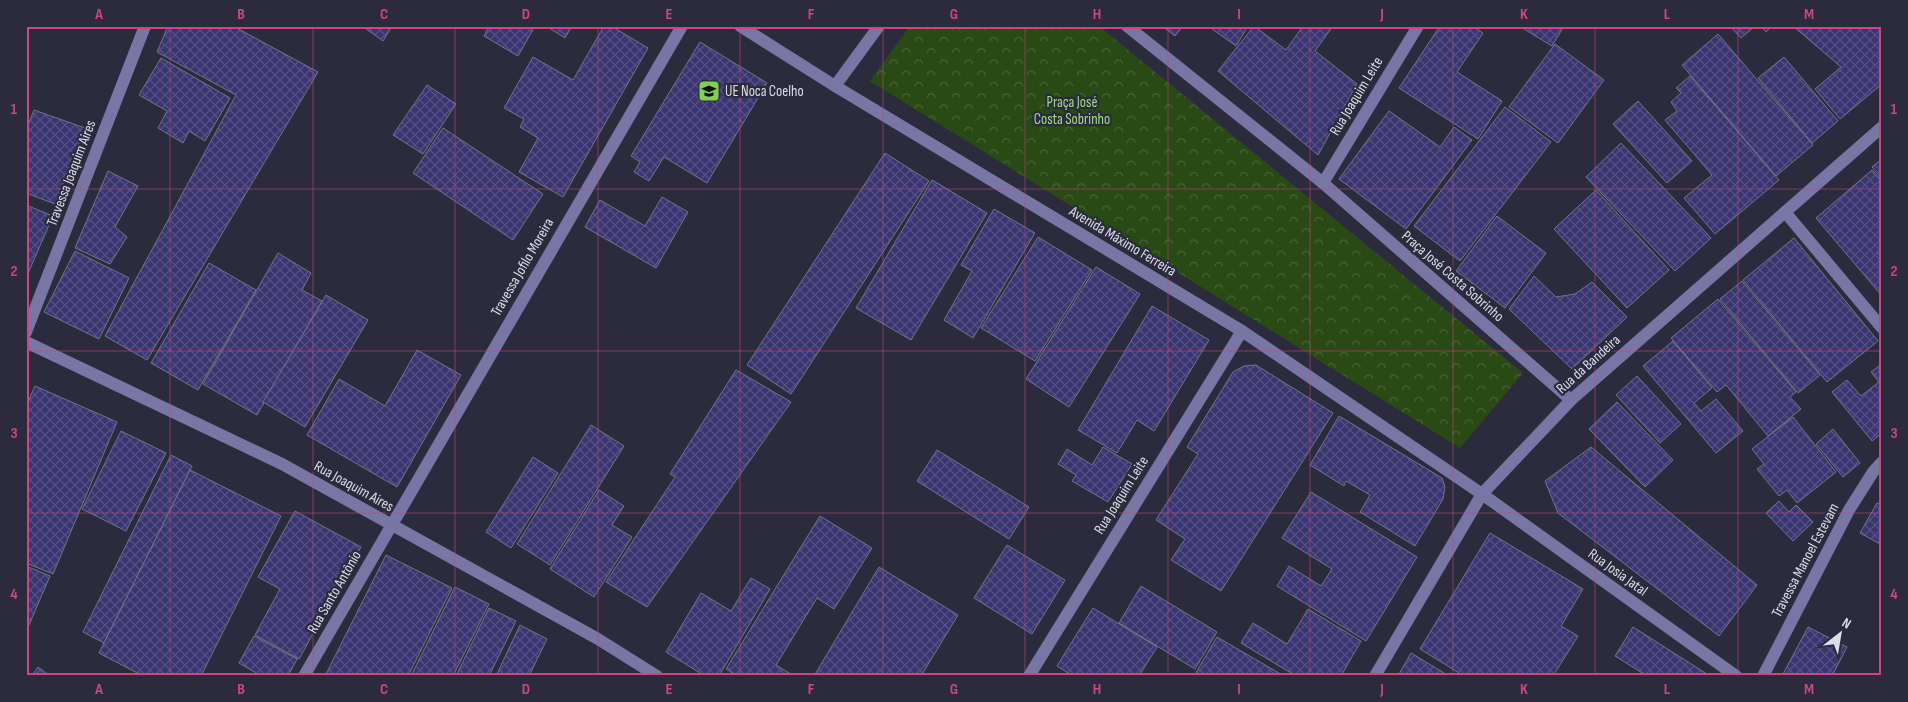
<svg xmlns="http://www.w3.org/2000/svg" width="1908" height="702" font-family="'Sofia Sans Condensed',sans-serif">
	<defs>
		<pattern id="park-crowns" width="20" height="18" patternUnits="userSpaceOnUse" patternTransform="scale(1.25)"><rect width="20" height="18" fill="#294a14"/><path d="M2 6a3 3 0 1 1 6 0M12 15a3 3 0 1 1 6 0" fill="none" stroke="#486436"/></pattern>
		<pattern id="building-cross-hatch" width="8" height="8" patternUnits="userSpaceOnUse" patternTransform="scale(1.25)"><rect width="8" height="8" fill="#3a3470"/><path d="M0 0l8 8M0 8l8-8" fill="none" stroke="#565184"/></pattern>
	</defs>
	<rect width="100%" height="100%" fill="#2b2b3d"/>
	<path fill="url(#park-crowns)" d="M910,26H1099L1523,373L1460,448L870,81Z"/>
	<g fill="url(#building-cross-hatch)" stroke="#737489">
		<path d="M168,26H233L318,72L147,360L105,336L236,95L157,52Z"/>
		<path d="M362,26H392L383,41Z"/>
		<path d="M489,26H535L518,56L484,36Z"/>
		<path d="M546,26H572L565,38Z"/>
		<path d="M604,26H611L648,48L563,197L519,172L538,138L520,127L524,119L504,108L533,57L573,80Z"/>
		<path d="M1162,26H1183L1175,36Z"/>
		<path d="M1208,26H1248L1236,46Z"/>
		<path d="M1254,26L1286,50L1303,26H1333L1315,51L1357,84L1318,155L1218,71Z"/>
		<path d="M1440,26H1472L1483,33L1457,72L1502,101L1478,139L1399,88Z"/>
		<path d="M1519,26H1564L1552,46Z"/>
		<path d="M1730,26H1755L1741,38Z"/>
		<path d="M1761,26H1772L1766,32Z"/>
		<path d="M1793,26H1882V84L1840,119L1815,89L1841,67Z"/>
		<path d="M1718,34L1813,145L1776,176L1682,65Z"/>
		<path d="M700,42L767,83L707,183L664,157L649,181L634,172L640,162L631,156Z"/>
		<path d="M1555,44L1604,80L1558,143L1509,107Z"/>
		<path d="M1784,57L1838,121L1812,143L1758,78Z"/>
		<path d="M161,58L230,98L205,141L189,131L183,143L158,128L167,111L139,95Z"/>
		<path d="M1690,76L1779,180L1715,234L1684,198L1712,175L1665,120L1677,111L1671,102L1681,93L1676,88Z"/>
		<path d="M427,85L456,104L423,154L393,135Z"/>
		<path d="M1638,101L1692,161L1667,183L1613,124Z"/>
		<path d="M1505,107L1551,142L1460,261L1414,226Z"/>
		<path d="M34,110L85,128L55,204L26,193V130Z"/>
		<path d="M1389,111L1440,147L1454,127L1472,140L1406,229L1339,179Z"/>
		<path d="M443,128L543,194L513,240L413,173Z"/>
		<path d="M1621,143L1711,238L1675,271L1586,177Z"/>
		<path d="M885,153L929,181L791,394L747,365Z"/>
		<path d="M1882,159V179L1872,167Z"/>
		<path d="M1872,170L1882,181V248L1877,252L1882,258V296L1816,218Z"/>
		<path d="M108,171L138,186L115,227L127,237L110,264L75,248Z"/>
		<path d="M932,180L987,213L911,340L856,308Z"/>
		<path d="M1596,190L1669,270L1627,308L1554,229Z"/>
		<path d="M662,197L688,212L656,268L585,227L600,200L645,226Z"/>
		<path d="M26,205L53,216L26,278Z"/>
		<path d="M994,209L1035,233L973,338L944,320L972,271L961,265Z"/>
		<path d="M1497,216L1546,253L1505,308L1456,271Z"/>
		<path d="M1038,237L1092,270L1035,361L981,328Z"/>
		<path d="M1794,238L1878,341L1827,382L1743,280Z"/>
		<path d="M75,251L129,278L99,339L44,312Z"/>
		<path d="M278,253L311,273L302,290L322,301L257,415L203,384Z"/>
		<path d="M209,263L256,290L198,390L151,363Z"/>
		<path d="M1096,267L1140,294L1069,407L1026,379Z"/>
		<path d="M1534,276L1556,297L1575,294L1592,282L1627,317L1572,369L1509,309Z"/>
		<path d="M1742,281L1820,375L1798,393L1720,299Z"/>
		<path d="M326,295L368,320L305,427L263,402Z"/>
		<path d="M1718,299L1796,392L1790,397L1801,409L1768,436L1726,385L1717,392L1671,338Z"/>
		<path d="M1152,306L1209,340L1154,431L1137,420L1117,453L1078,430Z"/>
		<path d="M1673,341L1712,388L1694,403L1701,411L1716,399L1743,431L1716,453L1643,366Z"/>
		<path d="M417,350L461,375L397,487L307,435L339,379L385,406Z"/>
		<path d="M1882,364V433L1872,441L1832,392L1847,380L1861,396L1879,382L1871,372Z"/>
		<path d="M1256,365L1333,413L1221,591L1171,560L1185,539L1156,520L1198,454L1187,447L1233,372L1244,366Z"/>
		<path d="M736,370L791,402L647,607L606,582L675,477L670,474Z"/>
		<path d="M1637,376L1681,424L1660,443L1616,395Z"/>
		<path d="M35,386L117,422L53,574L26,563V406Z"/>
		<path d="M1617,402L1673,460L1645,487L1589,429Z"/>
		<path d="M1339,416L1442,478L1445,487L1443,499L1415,546L1360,512L1370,495L1346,481L1344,486L1310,465Z"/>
		<path d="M1793,417L1836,472L1797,503L1787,490L1779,496L1757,469L1764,464L1752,449Z"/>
		<path d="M591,425L624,446L550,565L517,544Z"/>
		<path d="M1833,429L1860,463L1843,477L1816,444Z"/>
		<path d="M121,431L166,453L126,531L82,509Z"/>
		<path d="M1103,447L1132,464L1108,502L1072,481L1076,475L1058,464L1067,449L1092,465Z"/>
		<path d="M1591,447L1757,585L1719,636L1558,513L1545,481Z"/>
		<path d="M937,450L1029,507L1009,539L917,481Z"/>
		<path d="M171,455L192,466L104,643L83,632Z"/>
		<path d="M533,457L558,473L511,548L486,532Z"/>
		<path d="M190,470L281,516L201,676H143L99,653Z"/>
		<path d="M599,490L624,506L612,525L632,537L594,597L550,569Z"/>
		<path d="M1311,492L1417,557L1366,641L1277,586L1289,566L1321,586L1332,569L1282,538Z"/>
		<path d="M1779,501L1789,512L1796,505L1813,522L1793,541L1766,513Z"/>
		<path d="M1877,503L1882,505V545L1860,533Z"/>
		<path d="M295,511L361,547L299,659L255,635L280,589L258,577Z"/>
		<path d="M820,516L872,548L834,609L817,598L776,665L794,676H737L726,669Z"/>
		<path d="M1490,533L1583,589L1561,626L1578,636L1553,676H1464L1420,649Z"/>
		<path d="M1007,545L1065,580L1032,634L974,598Z"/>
		<path d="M386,555L452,588L408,676H325Z"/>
		<path d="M26,566L50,576L29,625L26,624Z"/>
		<path d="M879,567L958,615L921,676H814Z"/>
		<path d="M751,578L770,589L719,676H705L666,652L701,593L731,611Z"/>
		<path d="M1141,586L1217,632L1195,669L1119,623Z"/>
		<path d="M455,587L489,604L453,676H411Z"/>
		<path d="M489,608L516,621L489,676H456Z"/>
		<path d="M1093,608L1157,647L1139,676H1073L1057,666Z"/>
		<path d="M1308,609L1361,641L1341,676H1296L1241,643L1253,623L1287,644Z"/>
		<path d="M520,625L547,639L529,676H496Z"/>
		<path d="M1633,627L1710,676H1647L1615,656Z"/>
		<path d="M1808,627L1847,647L1832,676H1782Z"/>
		<path d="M254,636L297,659L288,676H255L256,673L239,663Z"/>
		<path d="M1217,637L1284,676H1194Z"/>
		<path d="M1411,653L1449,676H1398Z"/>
		<path d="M38,667L50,676H32Z"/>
	</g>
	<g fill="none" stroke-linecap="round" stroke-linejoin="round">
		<g stroke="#7776a5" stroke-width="12">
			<path d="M740,26L835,86L1242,331L1482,494L1736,676"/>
			<path d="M1127,26L1323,183L1571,400"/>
			<path d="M835,86L879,26"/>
			<path d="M1323,183L1418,26"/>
			<path d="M1785,212L1882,328"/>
			<path d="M26,332L145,26"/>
			<path d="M26,342L282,464L598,639L657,676"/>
			<path d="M304,676L682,26"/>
			<path d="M1029,676L1242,331"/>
			<path d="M1375,676L1482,494L1571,400L1882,127"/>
			<path d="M1763,676L1849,510L1873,472L1882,462"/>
		</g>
	</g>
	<path fill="none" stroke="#c9497e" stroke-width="1" stroke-opacity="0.55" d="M170,26V676M313,26V676M455,26V676M598,26V676M740,26V676M883,26V676M1025,26V676M1168,26V676M1310,26V676M1453,26V676M1595,26V676M1738,26V676M26,189H1882M26,351H1882M26,513H1882"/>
	<defs>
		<g id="school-square" transform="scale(1.125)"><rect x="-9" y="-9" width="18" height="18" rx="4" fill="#80d051" stroke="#2b2b3d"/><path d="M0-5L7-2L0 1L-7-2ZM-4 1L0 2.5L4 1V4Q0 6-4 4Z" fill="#111"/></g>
	</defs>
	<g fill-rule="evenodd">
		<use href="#school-square" x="709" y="91"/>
	</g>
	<g text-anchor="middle" stroke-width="4.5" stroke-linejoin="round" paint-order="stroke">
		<g font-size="15" fill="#dddde9" stroke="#2b2b3d" text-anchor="start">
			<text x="725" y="96">UE Noca Coelho</text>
		</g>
		<g font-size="15" fill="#dddde9" stroke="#2b2b3d">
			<text transform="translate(1356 96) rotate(-59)" y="5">Rua Joaquim Leite</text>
			<text transform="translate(71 173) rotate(-69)" y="5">Travessa Joaquim Aires</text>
			<text transform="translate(1123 241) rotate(31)" y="5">Avenida Máximo Ferreira</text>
			<text transform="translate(522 267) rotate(-60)" y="5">Travessa Jofilo Moreira</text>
			<text transform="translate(1453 276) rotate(41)" y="5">Praça José Costa Sobrinho</text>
			<text transform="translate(1588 364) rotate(-42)" y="5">Rua da Bandeira</text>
			<text transform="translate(354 486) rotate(29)" y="5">Rua Joaquim Aires</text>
			<text transform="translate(1121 495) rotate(-58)" y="5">Rua Joaquim Leite</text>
			<text transform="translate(1805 560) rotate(-62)" y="5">Travessa Manoel Estevam</text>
			<text transform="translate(1618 572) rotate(36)" y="5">Rua Josia Jatal</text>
			<text transform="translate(334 592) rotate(-60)" y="5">Rua Santo Antônio</text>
		</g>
		<g font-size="15" fill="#a3dd85" stroke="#2b2b3d">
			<text x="1072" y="107">Praça José<tspan x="1072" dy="17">Costa Sobrinho</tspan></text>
		</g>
	</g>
	<rect width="1908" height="702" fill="none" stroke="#2b2b3d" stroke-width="55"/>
	<g transform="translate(1840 634) rotate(31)" stroke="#2b2b3d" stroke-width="4" paint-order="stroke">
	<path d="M0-4L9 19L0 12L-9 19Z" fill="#dddde9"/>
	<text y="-8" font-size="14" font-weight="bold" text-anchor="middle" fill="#dddde9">N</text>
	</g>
	<rect x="28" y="28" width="1852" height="646" fill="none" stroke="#c9497e" stroke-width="2"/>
	<g font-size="16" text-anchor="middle" font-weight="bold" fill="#c9497e">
		<text x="99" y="19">A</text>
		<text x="241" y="19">B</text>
		<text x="384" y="19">C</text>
		<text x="526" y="19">D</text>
		<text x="669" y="19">E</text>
		<text x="811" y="19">F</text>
		<text x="954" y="19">G</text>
		<text x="1097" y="19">H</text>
		<text x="1239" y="19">I</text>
		<text x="1382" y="19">J</text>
		<text x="1524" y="19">K</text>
		<text x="1667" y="19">L</text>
		<text x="1809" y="19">M</text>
		<text x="14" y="114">1</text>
		<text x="1894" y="114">1</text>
		<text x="14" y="276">2</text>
		<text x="1894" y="276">2</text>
		<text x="14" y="438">3</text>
		<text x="1894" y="438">3</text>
		<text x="14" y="599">4</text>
		<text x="1894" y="599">4</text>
		<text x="99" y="694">A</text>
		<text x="241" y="694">B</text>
		<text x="384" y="694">C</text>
		<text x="526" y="694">D</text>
		<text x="669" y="694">E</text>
		<text x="811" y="694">F</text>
		<text x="954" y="694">G</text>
		<text x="1097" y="694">H</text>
		<text x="1239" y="694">I</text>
		<text x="1382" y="694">J</text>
		<text x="1524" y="694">K</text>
		<text x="1667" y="694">L</text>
		<text x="1809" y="694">M</text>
	</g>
</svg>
